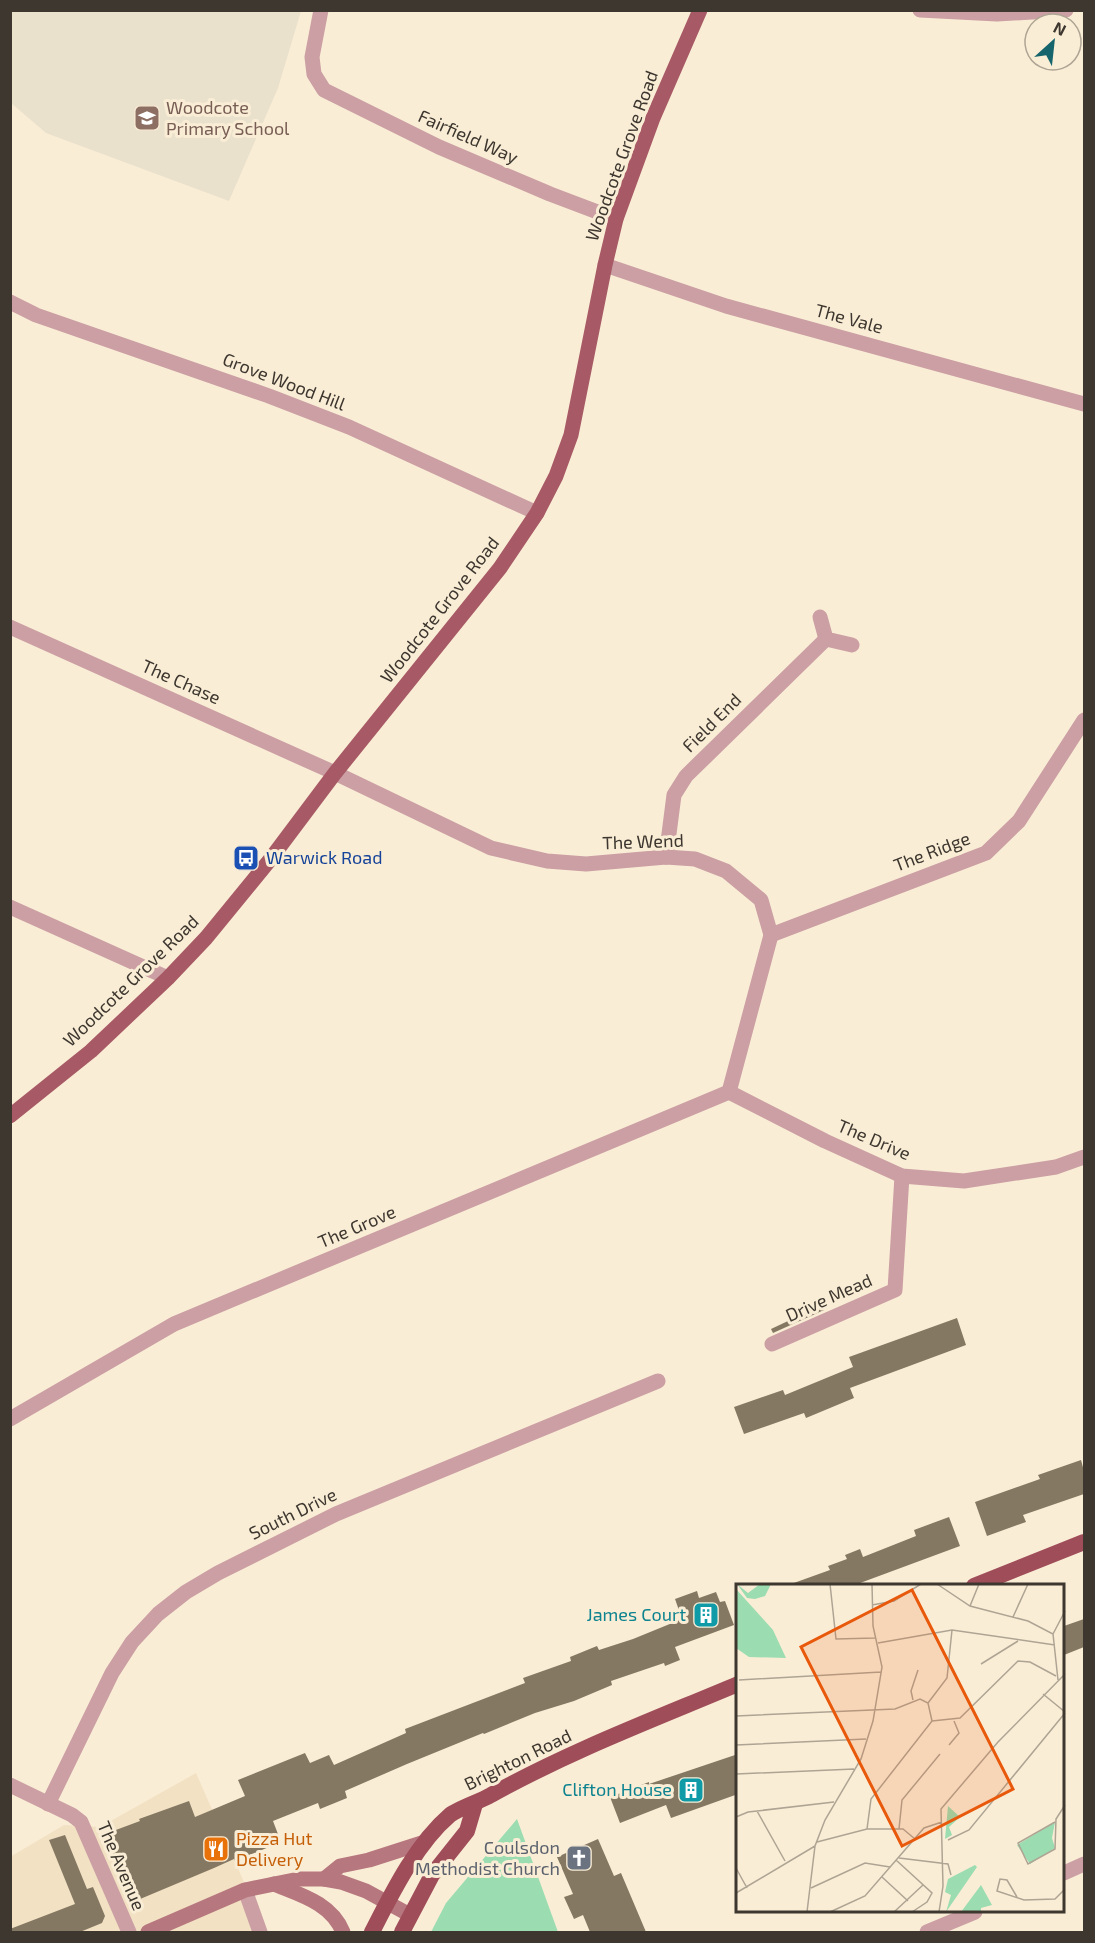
<svg xmlns="http://www.w3.org/2000/svg" width="1095" height="1943" font-family="'Exo 2',sans-serif">
	<rect width="100%" height="100%" fill="#faedd6"/>
	<path fill="#f2e1c3" d="M196,1773L266,1932H11L10,1857L64,1825L100,1827Z"/>
	<path fill="#e9e1cc" d="M10,11L11,10L301,11L278,88L229,201L46,133L11,103Z"/>
	<path fill="#9bdcb1" d="M517,1819L558,1932H431L446,1903Z"/>
	<g fill="#847863">
		<path d="M822,1305L824,1310L773,1333L771,1329Z"/>
		<path d="M957,1318L966,1345L850,1388L854,1398L806,1418L804,1413L744,1434L734,1407L783,1390L785,1395L853,1367L849,1357Z"/>
		<path d="M1081,1460L1084,1471V1494L1023,1515L1026,1522L987,1536L975,1502L1040,1479L1038,1475Z"/>
		<path d="M949,1517L960,1546L852,1586H792L791,1584L830,1570L828,1566L847,1559L845,1555L860,1549L863,1557L916,1536L914,1530Z"/>
		<path d="M697,1591L699,1598L716,1592L720,1602L725,1601L734,1625L675,1647L680,1660L665,1666L664,1663L611,1681L612,1685L574,1701L535,1713L484,1734L483,1733L407,1764L345,1791L347,1798L320,1809L318,1803L273,1821L281,1842L235,1861L234,1859L214,1868L133,1902L105,1834L140,1821L139,1819L189,1801L195,1817L245,1796L238,1780L305,1753L310,1763L329,1755L334,1765L406,1733L405,1729L525,1683L523,1678L571,1661L570,1657L597,1646L599,1650L633,1639L682,1619L675,1599Z"/>
		<path d="M1084,1619V1647L1064,1655V1626Z"/>
		<path d="M738,1754V1794L671,1818L666,1805L620,1823L610,1797L649,1782V1784Z"/>
		<path d="M65,1835L87,1889L93,1887L105,1916L102,1923L80,1932H10V1929L75,1904L49,1840Z"/>
		<path d="M598,1839L614,1876L621,1873L646,1932H590L583,1915L574,1919L564,1897L573,1894L557,1857Z"/>
	</g>
	<g fill="none" stroke-linecap="round" stroke-linejoin="round">
		<g stroke="#cb9fa3" stroke-width="15">
			<path d="M321,10L312,57L314,74L324,90L439,147L550,194L616,219"/>
			<path d="M920,10L997,14L1066,10"/>
			<path d="M605,265L726,306L1084,404"/>
			<path d="M10,302L36,315L269,396L349,427L537,513"/>
			<path d="M820,617L826,639L852,645"/>
			<path d="M10,627L335,773L491,848L547,861L586,864L666,857L695,859L726,871L761,900L771,935L729,1092"/>
			<path d="M666,857L674,795L686,776L826,639"/>
			<path d="M10,907L168,978"/>
			<path d="M771,935L986,853L1019,821L1084,720"/>
			<path d="M729,1092L825,1141L902,1176L964,1181L1056,1167L1084,1157"/>
			<path d="M772,1344L895,1290L902,1176"/>
			<path d="M10,1419L174,1324L729,1092"/>
			<path d="M10,1785L72,1815L81,1822L129,1932"/>
			<path d="M48,1804L112,1673L132,1642L158,1614L186,1592L218,1573L336,1514L658,1381"/>
			<path d="M1064,1873L1084,1864"/>
			<path d="M245,1890L260,1932"/>
			<path d="M927,1932L975,1912"/>
		</g>
		<g stroke="#b7777f" stroke-width="15">
			<path d="M324,1879L340,1866L369,1860L425,1842"/>
			<path d="M274,1884C301,1895 331,1903 343,1932"/>
			<path d="M148,1932L245,1890L299,1879H324L341,1882L366,1891L410,1915"/>
		</g>
		<path stroke="#a75a65" stroke-width="15" d="M10,1116L91,1051L168,978L206,938L269,861L335,773L500,568L537,513L556,476L571,435L605,265L616,219L653,118L700,10"/>
		<g stroke="#a04d5a" stroke-width="16">
			<path d="M974,1586L1084,1542"/>
			<path d="M372,1932C392,1893 416,1844 450,1815C457,1809 481,1801 491,1795C570,1751 655,1719 738,1684"/>
			<path d="M402,1932L432,1875L467,1831L475,1804"/>
		</g>
	</g>
	<defs>
		<g id="school-square" transform="scale(1.35)"><rect x="-9" y="-9" width="18" height="18" rx="4" fill="#8d6e63" stroke="#faedd6"/><path d="M0-5L7-2L0 1L-7-2ZM-4 1L0 2.5L4 1V4Q0 6-4 4Z" fill="#fff"/></g>
		<g id="bus-square" transform="scale(1.35)"><rect x="-9" y="-9" width="18" height="18" rx="4" fill="#1a4fb4" stroke="#faedd6"/><path d="M-5-6H5V4H4V6H2V4H-2V6H-4V4H-5ZM-3.5-4V0h7V-4ZM-3.5 1.2v1.5H-2V1.2ZM2 1.2v1.5H3.5V1.2Z" fill="#fff"/></g>
		<g id="building-square" transform="scale(1.35)"><rect x="-9" y="-9" width="18" height="18" rx="4" fill="#0f9aa8" stroke="#faedd6"/><path d="M-4-6H4V6H1V3H-1V6H-4ZM-2.5-4.3h1.7v1.8h-1.7ZM.8-4.3h1.7v1.8H.8ZM-2.5-1h1.7V.8h-1.7ZM.8-1h1.7V.8H.8Z" fill="#fff"/></g>
		<g id="restaurant-square" transform="scale(1.35)"><rect x="-9" y="-9" width="18" height="18" rx="4" fill="#e8710a" stroke="#faedd6"/><path d="M-5-6h1v4h1v-4h1v4h1v-4h1v5L-1.5 .5V6h-2V.5L-5-1ZM5-6V6H3V1.5H1.5Q1.5-4 5-6Z" fill="#fff"/></g>
		<g id="church-square" transform="scale(1.35)"><rect x="-9" y="-9" width="18" height="18" rx="4" fill="#6b7280" stroke="#faedd6"/><path d="M-1.2-6h2.4v3.5h3.3v2.4h-3.3V6h-2.4V-.1h-3.3v-2.4h3.3Z" fill="#fff"/></g>
	</defs>
	<g fill-rule="evenodd">
		<use href="#school-square" x="147" y="118"/>
		<use href="#bus-square" x="246" y="858"/>
		<use href="#building-square" x="706" y="1615"/>
		<use href="#building-square" x="691" y="1790"/>
		<use href="#restaurant-square" x="216" y="1849"/>
		<use href="#church-square" x="579" y="1858"/>
	</g>
	<g text-anchor="middle" stroke-width="6" stroke-linejoin="round" paint-order="stroke">
		<g font-size="18" fill="#785e54" stroke="#faedd6" text-anchor="start">
			<text x="166" y="114">Woodcote<tspan x="166" dy="21">Primary School</tspan></text>
		</g>
		<g font-size="18" fill="#3d372f" stroke="#faedd6">
			<text transform="translate(468 137) rotate(24)" y="6">Fairfield Way</text>
			<text transform="translate(622 156) rotate(-70)" y="6">Woodcote Grove Road</text>
			<text transform="translate(849 319) rotate(15)" y="6">The Vale</text>
			<text transform="translate(284 382) rotate(21)" y="6">Grove Wood Hill</text>
			<text transform="translate(440 610) rotate(-52)" y="6">Woodcote Grove Road</text>
			<text transform="translate(181 682) rotate(24)" y="6">The Chase</text>
			<text transform="translate(712 723) rotate(-45)" y="6">Field End</text>
			<text transform="translate(643 842) rotate(-2)" y="6">The Wend</text>
			<text transform="translate(932 852) rotate(-21)" y="6">The Ridge</text>
			<text transform="translate(131 981) rotate(-44)" y="6">Woodcote Grove Road</text>
			<text transform="translate(874 1140) rotate(23)" y="6">The Drive</text>
			<text transform="translate(357 1227) rotate(-23)" y="6">The Grove</text>
			<text transform="translate(829 1298) rotate(-24)" y="6">Drive Mead</text>
			<text transform="translate(293 1514) rotate(-26)" y="6">South Drive</text>
			<text transform="translate(518 1760) rotate(-26)" y="6">Brighton Road</text>
			<text transform="translate(121 1866) rotate(67)" y="6">The Avenue</text>
		</g>
		<g font-size="18" fill="#164399" stroke="#faedd6" text-anchor="start">
			<text x="266" y="864">Warwick Road</text>
		</g>
		<g font-size="18" fill="#0d838f" stroke="#faedd6" text-anchor="end">
			<text x="686" y="1621">James Court</text>
			<text x="672" y="1796">Clifton House</text>
		</g>
		<g font-size="18" fill="#c56008" stroke="#faedd6" text-anchor="start">
			<text x="236" y="1845">Pizza Hut<tspan x="236" dy="21">Delivery</tspan></text>
		</g>
		<g font-size="18" fill="#5b616d" stroke="#faedd6" text-anchor="end">
			<text x="560" y="1854">Coulsdon<tspan x="560" dy="21">Methodist Church</tspan></text>
		</g>
	</g>
	<g transform="translate(736 1584)">
		<rect width="328" height="328" fill="#faedd6"/>
		<path d="M1,0L12,9L24,0H35L29,12L19,15L11,14ZM0,5L37,46L50,74L13,73L0,64ZM212,222L224,233L213,243L216,251L209,255ZM319,238L316,254L319,264L294,280L281,261ZM239,281L241,283L210,328L215,311L209,308L212,295ZM245,301L256,321L245,324V328H225Z" fill="#9bdcb1"/>
		<path fill="none" stroke="#aea493" stroke-width="1.5" d="M94,0L100,55L139,54M201,0L234,22L292,37L317,50L322,96M136,21L158,17L185,0M234,22L243,0M277,33L292,0M317,50L329,27M142,59L216,46L319,61M245,80L282,57M3,96L145,88M307,110L329,128M177,116L175,107L182,86M192,119L211,94L216,46M0,132L159,125L184,115L192,119L196,137M196,137L224,134L282,77L294,78L320,92M0,161L130,155M213,161L223,149L218,137M0,190L118,185M21,227L49,277M0,233L12,228L98,218M319,238L282,259L292,280L319,265L320,235L329,221M131,245L135,215L196,137M163,245L166,216L204,170M212,256L233,246L329,129M81,258L131,245H167L179,255M163,274L212,280L215,291M160,276L196,309L191,318L176,328M0,284L11,304M146,293L172,317M75,304L129,279L154,283M0,309L79,262M281,313L271,296L264,295L261,307L288,316L319,315L329,305M71,328L79,262L89,236L125,175L137,137L146,83L137,42L136,0M94,328L129,312L188,244L206,238M158,328L187,301M203,328L207,302L205,225L262,158L329,90"/>
		<path fill="#e8590c" fill-opacity="0.15" stroke="#e8590c" stroke-width="3" d="M176,6L277,205L166,262L65,63Z"/>
		<rect width="328" height="328" fill="none" stroke="#3d372f" stroke-width="3"/>
	</g>
	<rect width="1095" height="1943" fill="none" stroke="#3d372f" stroke-width="24"/>
	<g transform="translate(1053 42) rotate(27)"><circle r="28" fill="#faedd6" stroke="#aea493" stroke-width="1.5"/>
	<path d="M0-4.5L10 22L0 15L-10 22Z" fill="#17656c"/>
	<text y="-9" font-size="16" font-weight="bold" text-anchor="middle" fill="#3d372f">N</text>
	</g>
</svg>
